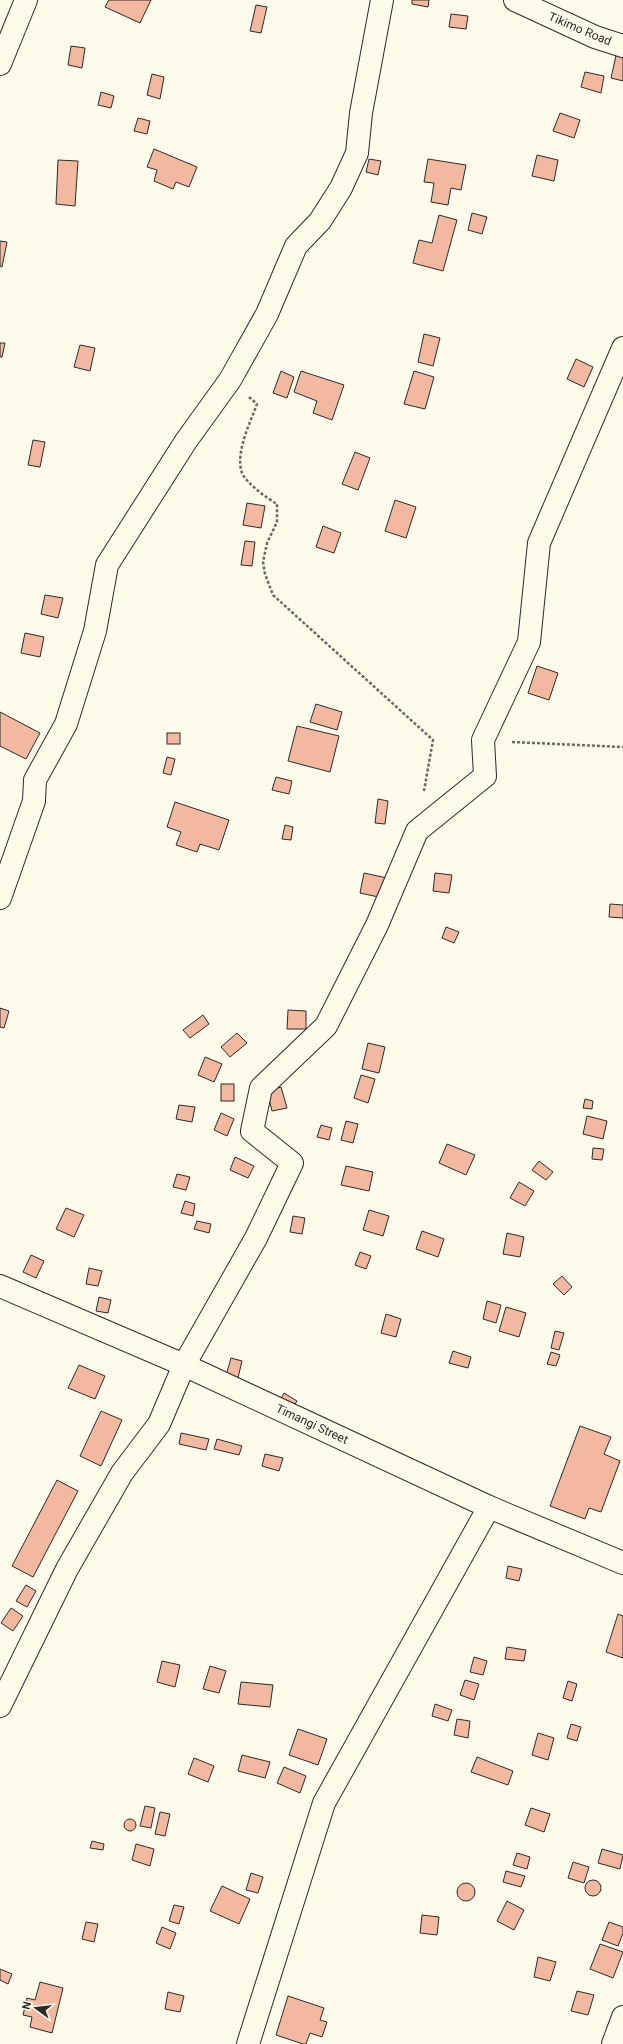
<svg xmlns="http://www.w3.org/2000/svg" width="623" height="2044" font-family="Roboto,sans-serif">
	<rect width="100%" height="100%" fill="#fdfbea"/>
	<g fill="#f2b8a0" stroke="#2b2b2b">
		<path d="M109,0H151L140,23L105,7Z"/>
		<path d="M412,0H429L428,7L412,4Z"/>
		<path d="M256,5L267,7L261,33L250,31Z"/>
		<path d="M451,14L468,16L466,29L449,27Z"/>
		<path d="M71,46L85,48L82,68L68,65Z"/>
		<path d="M617,51L623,52V81L611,78Z"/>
		<path d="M585,72L604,76L601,93L581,87Z"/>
		<path d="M152,74L164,77L160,99L147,95Z"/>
		<path d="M101,92L114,96L111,108L98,105Z"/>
		<path d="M560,113L580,120L574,138L553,131Z"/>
		<path d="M138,118L150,121L147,134L134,131Z"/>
		<path d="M154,149L197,167L189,187L176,182L173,189L154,181L157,170L147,167Z"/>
		<path d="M537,155L558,160L554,181L532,176Z"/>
		<path d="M369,159L381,161L378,175L366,172Z"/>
		<path d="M428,159L466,165L461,190L451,188L448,205L431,202L434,183L424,182Z"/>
		<path d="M58,160L78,161L75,206L56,204Z"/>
		<path d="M472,213L487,217L482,234L468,230Z"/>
		<path d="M439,215L457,220L443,271L413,263L419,240L432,243Z"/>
		<path d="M0,241L7,242L2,267L0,266Z"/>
		<path d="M424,334L440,338L433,366L418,362Z"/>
		<path d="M0,343H5L2,357H0Z"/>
		<path d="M80,345L95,348L90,371L74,367Z"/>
		<path d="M576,359L593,367L584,387L567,379Z"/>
		<path d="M281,371L294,377L287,398L273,393Z"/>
		<path d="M301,371L344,385L332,420L313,413L317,401L294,392Z"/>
		<path d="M414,371L434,377L425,409L404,404Z"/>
		<path d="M33,440L45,442L40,467L28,465Z"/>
		<path d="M355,452L370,458L358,490L342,484Z"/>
		<path d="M395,500L416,507L406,538L385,531Z"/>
		<path d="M247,503L265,506L261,528L243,525Z"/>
		<path d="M323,526L341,533L334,553L316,547Z"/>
		<path d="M245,541L255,542L252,566L241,565Z"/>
		<path d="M45,595L63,598L58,618L41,614Z"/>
		<path d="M25,633L44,637L40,657L21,653Z"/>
		<path d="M537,666L558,673L549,700L528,693Z"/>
		<path d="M316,704L342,712L337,730L310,722Z"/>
		<path d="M0,712L40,733L26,759L0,746Z"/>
		<path d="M297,726L339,736L330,772L288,761Z"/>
		<rect x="167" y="733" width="13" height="11"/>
		<path d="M167,757L175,759L171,775L163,773Z"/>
		<path d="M276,777L292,781L289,794L272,790Z"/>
		<path d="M378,799L388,801L385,824L375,823Z"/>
		<path d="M175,802L229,820L219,850L200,844L197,852L176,845L181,832L167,827Z"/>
		<path d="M285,825L293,827L291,840L282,839Z"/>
		<path d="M364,873L387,878L383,898L360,893Z"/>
		<path d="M435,873L452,875L449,893L433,891Z"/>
		<path d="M610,904L623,905V918L609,917Z"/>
		<path d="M446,927L459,932L454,943L442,938Z"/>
		<path d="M0,1008L9,1011L4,1028L0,1027Z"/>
		<path d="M288,1010L306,1011V1029H287Z"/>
		<path d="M203,1015L209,1024L190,1038L183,1030Z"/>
		<path d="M237,1033L247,1043L230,1057L221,1047Z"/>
		<path d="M368,1043L385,1047L379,1073L362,1069Z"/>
		<path d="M205,1057L222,1064L214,1082L198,1075Z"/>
		<path d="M361,1075L375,1079L368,1103L354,1098Z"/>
		<rect x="221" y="1084" width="13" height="17"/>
		<path d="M281,1087L287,1108L272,1111L267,1091Z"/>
		<path d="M585,1099L593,1101L592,1109L583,1108Z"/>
		<path d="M179,1105L195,1107L192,1122L176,1119Z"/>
		<path d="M221,1113L234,1119L227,1136L214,1130Z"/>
		<path d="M587,1116L607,1121L603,1139L583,1134Z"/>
		<path d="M346,1121L358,1124L353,1143L341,1140Z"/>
		<path d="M321,1125L332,1128L329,1140L317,1137Z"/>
		<path d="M447,1144L475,1155L466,1175L439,1163Z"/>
		<path d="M593,1148L604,1149L602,1160L592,1159Z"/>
		<path d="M235,1157L254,1166L248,1178L230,1170Z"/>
		<path d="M539,1161L553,1172L546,1180L532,1170Z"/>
		<path d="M346,1166L373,1172L369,1191L341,1185Z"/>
		<path d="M177,1174L190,1177L186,1190L173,1187Z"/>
		<path d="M519,1182L534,1191L525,1206L510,1198Z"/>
		<path d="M185,1201L195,1204L193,1216L181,1213Z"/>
		<path d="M66,1208L84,1215L74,1237L56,1229Z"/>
		<path d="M369,1210L389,1216L383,1236L363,1230Z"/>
		<path d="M293,1216L305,1218L302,1234L290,1232Z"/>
		<path d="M197,1221L211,1224L209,1233L194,1229Z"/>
		<path d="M422,1231L444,1239L438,1257L416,1249Z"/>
		<path d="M507,1233L524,1237L520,1257L503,1254Z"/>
		<path d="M360,1252L371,1256L366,1269L355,1265Z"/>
		<path d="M31,1255L44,1261L36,1278L23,1272Z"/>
		<path d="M89,1268L102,1271L98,1286L86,1284Z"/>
		<path d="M562,1276L572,1287L564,1295L553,1284Z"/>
		<path d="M99,1297L111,1300L108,1313L96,1311Z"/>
		<path d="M487,1301L501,1305L496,1323L483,1319Z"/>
		<path d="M506,1307L526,1313L519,1337L499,1331Z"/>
		<path d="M386,1314L401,1319L396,1337L381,1333Z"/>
		<path d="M555,1331L564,1333L559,1350L551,1348Z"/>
		<path d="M453,1351L471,1357L468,1368L449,1363Z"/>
		<path d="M551,1352L560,1355L556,1366L547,1364Z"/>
		<path d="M231,1358L242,1361L237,1382L225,1379Z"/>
		<path d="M79,1365L105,1376L95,1399L68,1388Z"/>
		<path d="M284,1393L297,1401L291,1411L278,1404Z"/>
		<path d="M101,1411L122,1420L101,1466L80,1456Z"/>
		<path d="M580,1426L611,1437L604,1454L620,1461L601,1512L589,1508L585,1519L550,1506Z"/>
		<path d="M181,1433L209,1439L206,1450L179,1444Z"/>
		<path d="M217,1439L242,1446L239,1455L214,1449Z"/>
		<path d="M265,1454L283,1458L279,1471L262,1466Z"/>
		<path d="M57,1480L78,1491L33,1577L12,1566Z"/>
		<path d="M508,1566L522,1569L519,1581L506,1578Z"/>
		<path d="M26,1585L36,1591L27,1607L16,1601Z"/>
		<path d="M11,1608L23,1616L13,1631L1,1623Z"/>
		<path d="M618,1614L623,1616V1658L606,1652Z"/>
		<path d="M507,1647L526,1650L524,1661L505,1659Z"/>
		<path d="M474,1657L487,1661L483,1675L470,1672Z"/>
		<path d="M162,1661L180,1665L175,1687L157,1682Z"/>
		<path d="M210,1666L226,1671L219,1693L203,1689Z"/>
		<path d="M465,1680L479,1684L474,1700L460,1695Z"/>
		<path d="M568,1681L577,1684L572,1701L563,1698Z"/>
		<path d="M241,1682L273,1685L270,1707L238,1704Z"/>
		<path d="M435,1704L452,1710L448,1721L432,1716Z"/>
		<path d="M457,1719L470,1721L468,1738L454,1735Z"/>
		<path d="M571,1724L581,1727L577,1741L567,1738Z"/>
		<path d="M298,1729L327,1739L318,1765L289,1755Z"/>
		<path d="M538,1733L554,1738L548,1760L532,1755Z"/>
		<path d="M242,1755L270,1762L265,1778L238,1771Z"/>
		<path d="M477,1757L513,1771L508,1785L471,1772Z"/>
		<path d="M194,1758L214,1766L208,1782L188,1774Z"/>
		<path d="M284,1767L306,1776L300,1793L277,1783Z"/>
		<path d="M145,1806L155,1808L151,1828L140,1826Z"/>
		<path d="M531,1808L550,1814L544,1832L525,1825Z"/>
		<path d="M160,1812L170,1814L165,1836L155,1834Z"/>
		<circle cx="130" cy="1825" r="6"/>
		<path d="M92,1841L104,1844L103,1850L90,1848Z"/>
		<path d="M136,1844L154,1849L150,1866L132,1860Z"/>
		<path d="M602,1849L623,1855L620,1869L598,1863Z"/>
		<path d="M517,1853L530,1857L527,1869L513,1865Z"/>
		<path d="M573,1862L589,1867L584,1883L568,1878Z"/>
		<path d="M506,1871L525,1876L521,1887L503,1882Z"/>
		<path d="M251,1873L263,1877L258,1893L246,1890Z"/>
		<circle cx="593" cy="1888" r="8"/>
		<circle cx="466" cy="1892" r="9"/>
		<path d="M222,1886L250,1899L239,1924L210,1911Z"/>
		<path d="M507,1901L524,1910L514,1930L497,1921Z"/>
		<path d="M174,1905L184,1907L179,1924L169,1921Z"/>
		<path d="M422,1915L439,1917L437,1935L420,1933Z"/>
		<path d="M86,1922L98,1924L94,1942L82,1939Z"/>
		<path d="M609,1922L623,1927V1933L618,1946L602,1940Z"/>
		<path d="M162,1927L176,1933L170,1949L156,1943Z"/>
		<path d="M600,1944L623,1952L613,1978L590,1969Z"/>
		<path d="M538,1957L556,1962L550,1981L534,1977Z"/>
		<path d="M0,1969L12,1974L8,1984L0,1980Z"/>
		<path d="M40,1982L63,1988L52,2033L30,2027L32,2017L23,2015L27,1998L35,2000Z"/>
		<path d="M577,1991L594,1995L588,2015L571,2011Z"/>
		<path d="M168,1992L184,1996L180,2012L165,2009Z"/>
		<path d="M288,1996L324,2008L320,2020L327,2022L322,2037L310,2033L306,2044H303L276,2035Z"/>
	</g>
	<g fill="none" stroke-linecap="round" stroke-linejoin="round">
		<g stroke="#2b2b2b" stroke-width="24">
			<g id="minor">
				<path d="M515,0L595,37L623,46"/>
				<path d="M0,64L26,0"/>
				<path d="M0,898L34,801L35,780L66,724L95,631L107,565L186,441L230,380L267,314L296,246L320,221L341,188L357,153L361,113L382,0"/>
				<path d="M0,1286L184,1365L489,1507L623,1563"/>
				<path d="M0,1706L67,1569L122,1473L159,1424L184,1365L256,1238L292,1163L252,1131L261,1088L326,1026L377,925L417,831L485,776L483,740L529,642L539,543L623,348"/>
				<path d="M248,2044L324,1803L489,1507"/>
				<path d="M613,2044L623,2017"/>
			</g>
		</g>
		<g stroke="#6a6964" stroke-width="2.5" stroke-dasharray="3 2" stroke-linecap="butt">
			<path d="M249,397L257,404C250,423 235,453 242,473C247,484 267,498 277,504V522L267,543L263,562L265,574L273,595L433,740L424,791"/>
			<path d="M512,742L623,747"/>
		</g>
		<use href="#minor" stroke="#fdfbea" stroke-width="22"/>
	</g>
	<g text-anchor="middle" stroke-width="3" stroke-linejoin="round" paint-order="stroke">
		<g font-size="12" fill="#2b2b2b" stroke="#fdfbea">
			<text transform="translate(580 29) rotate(23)" y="4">Tikimo Road</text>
			<text transform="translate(312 1424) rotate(25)" y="4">Timangi Street</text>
		</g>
	</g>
	<g transform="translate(36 2008) rotate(285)" stroke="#fdfbea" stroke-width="3" paint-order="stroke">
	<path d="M0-3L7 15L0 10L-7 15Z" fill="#2b2b2b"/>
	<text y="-6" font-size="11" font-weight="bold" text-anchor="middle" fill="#2b2b2b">N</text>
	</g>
</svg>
